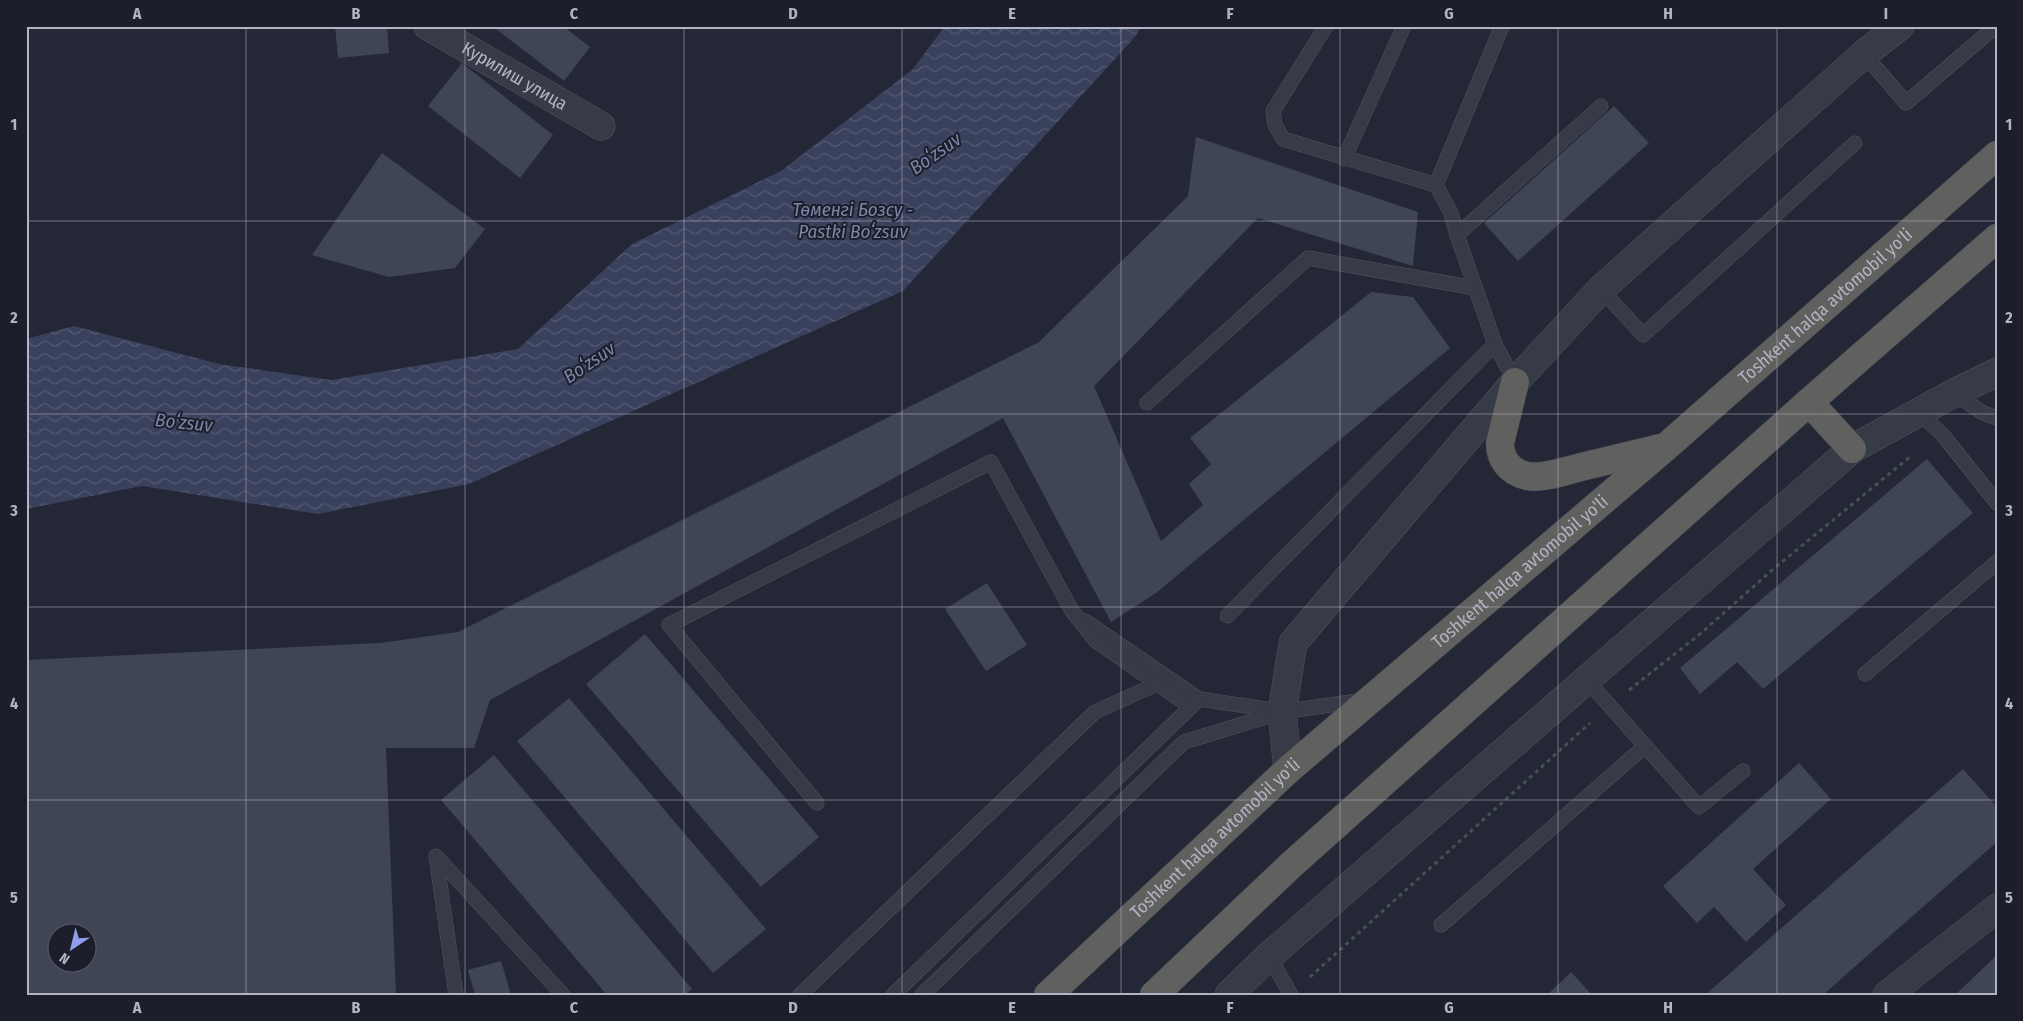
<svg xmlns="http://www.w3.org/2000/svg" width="2023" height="1021" font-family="'Fira Sans Condensed',sans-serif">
	<defs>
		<pattern id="water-waves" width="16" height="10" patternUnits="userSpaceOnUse" patternTransform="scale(1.25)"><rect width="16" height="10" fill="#3a415d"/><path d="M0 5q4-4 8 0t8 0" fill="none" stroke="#545a73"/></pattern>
	</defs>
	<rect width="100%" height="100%" fill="#242736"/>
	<path fill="url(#water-waves)" d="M945,26H1142L1134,38L903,291L469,484L318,514L142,486L26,509V339L74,326L219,364L331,380L518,349L632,244L781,171L913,69Z"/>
	<g fill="#404556" fill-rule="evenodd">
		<path d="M335,26H387L389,53L338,58Z"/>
		<path d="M492,26H563L590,47L564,81Z"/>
		<path d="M462,63L553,135L520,178L428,106Z"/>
		<path d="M1614,106L1649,143L1518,261L1484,223Z"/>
		<path d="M1196,137L1418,212L1413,266L1258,218L1094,386L1161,541L1203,505L1189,484L1211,464L1190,438L1371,292L1413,297L1450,348L1156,593L1111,622L1003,418L490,700L474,748H386L396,995H26V660L380,643L458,632L1039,342L1188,196ZM58,934H88V964H58Z"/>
		<path d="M382,153L485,229L455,268L389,277L312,255Z"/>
		<path d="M1927,459L1973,513L1763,689L1737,662L1700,694L1680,668Z"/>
		<path d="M987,583L1027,645L986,671L945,609Z"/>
		<path d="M645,634L819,837L761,887L586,684Z"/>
		<path d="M569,698L766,929L713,973L517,741Z"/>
		<path d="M494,755L692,989L685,995H607L441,800Z"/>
		<path d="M1799,763L1831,799L1753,869L1786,905L1746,942L1714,907L1697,923L1663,886Z"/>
		<path d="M1963,769L1997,807V842L1851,970L1823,995H1705Z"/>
		<path d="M1997,955V995H1955Z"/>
		<path d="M501,961L511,995H475L468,970Z"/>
		<path d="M1571,972L1592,995H1547Z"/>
	</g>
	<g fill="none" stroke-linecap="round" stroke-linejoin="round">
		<g stroke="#525462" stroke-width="15">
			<g id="service">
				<path d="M1326,26L1273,111L1275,125L1283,139L1436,185"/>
				<path d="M1502,26L1436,185L1451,213L1457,235L1495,344L1515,382"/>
				<path d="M1864,54L1906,103L1996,26"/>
				<path d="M1344,159L1404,26"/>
				<path d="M1457,235L1601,106"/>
				<path d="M1601,289L1643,335L1855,143"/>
				<path d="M1954,393L1983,413L1997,418"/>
				<path d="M1147,403L1308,258L1475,288"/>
				<path d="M1919,413L1942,434L1997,503"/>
				<path d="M1227,616L1495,344"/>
				<path d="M1085,621L1199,699L1279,711"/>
				<path d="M1865,674L1997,562"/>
				<path d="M1586,679L1699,807L1743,771"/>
				<path d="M817,803L669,625L991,462L1072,611L1096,641L1191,707"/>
				<path d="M1441,925L1645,746"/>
				<path d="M1269,956L1291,995"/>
				<path d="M456,995L436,856L563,995"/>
				<path d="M800,995L1095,712L1157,684"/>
				<path d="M893,995L1199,699"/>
				<path d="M922,995L1184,742L1282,712L1364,700"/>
			</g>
		</g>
		<g stroke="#525462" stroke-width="29">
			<g id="minor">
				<path id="s1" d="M428,26L601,126"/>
				<path d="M1887,995L1997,908"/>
			</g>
		</g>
		<g stroke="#525462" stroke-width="29">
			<g id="tertiary">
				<path d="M1288,770L1282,712L1293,643L1515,382L1601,289L1864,54L1900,26"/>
				<path d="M1229,995L1269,956L1852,449L1954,393L1997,372"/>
			</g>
		</g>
		<g stroke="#3f414e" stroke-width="29">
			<g id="trunk">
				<path d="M1515,382L1500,443C1500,460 1510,472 1527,476C1543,479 1565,471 1581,467C1607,461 1634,454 1660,448"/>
				<path d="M1809,402L1852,449"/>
				<path id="s2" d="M1048,995L1288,770L1667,446L1997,155"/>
				<path d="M1154,995L1291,865L1809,402L1997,238"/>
			</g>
		</g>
		<g stroke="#455057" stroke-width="3" stroke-dasharray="4 4" stroke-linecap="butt">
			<path d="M1629,690L1700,634L1771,571L1911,456"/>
			<path d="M1310,977L1590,723"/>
		</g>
		<use href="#service" stroke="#373a47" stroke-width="14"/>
		<use href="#minor" stroke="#373a47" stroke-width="28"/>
		<use href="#tertiary" stroke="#373a47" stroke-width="28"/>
		<use href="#trunk" stroke="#60605e" stroke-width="28"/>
	</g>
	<path fill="none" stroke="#b2b4c3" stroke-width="1" stroke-opacity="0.55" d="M246,26V995M465,26V995M684,26V995M902,26V995M1121,26V995M1340,26V995M1558,26V995M1777,26V995M26,221H1997M26,414H1997M26,607H1997M26,800H1997"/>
	<g text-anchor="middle" stroke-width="4" stroke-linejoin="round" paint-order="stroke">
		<g font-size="18" fill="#b2b4c3" stroke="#1c1f2b">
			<text dy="6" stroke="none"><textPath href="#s1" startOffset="100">Курилиш улица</textPath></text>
			<text dy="6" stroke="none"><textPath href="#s2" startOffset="1039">Toshkent halqa avtomobil yo'li</textPath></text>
			<text dy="6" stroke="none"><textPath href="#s2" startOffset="634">Toshkent halqa avtomobil yo'li</textPath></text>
			<text dy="6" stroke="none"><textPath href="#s2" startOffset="229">Toshkent halqa avtomobil yo'li</textPath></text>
		</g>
		<g font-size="19" font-style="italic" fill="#7c86a8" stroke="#1c1f2b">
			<text transform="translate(935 153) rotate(-35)" y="7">Boʻzsuv</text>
			<text x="853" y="216">Төменгі Бозсу -<tspan x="853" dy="22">Pastki Boʻzsuv</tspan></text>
			<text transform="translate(589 362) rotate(-34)" y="7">Boʻzsuv</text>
			<text transform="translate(184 422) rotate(6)" y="7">Boʻzsuv</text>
		</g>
	</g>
	<rect width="2023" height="1021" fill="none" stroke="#1c1f2b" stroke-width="55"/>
	<g transform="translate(72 948) rotate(215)"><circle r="24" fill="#1c1f2b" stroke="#585b68"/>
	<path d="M0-4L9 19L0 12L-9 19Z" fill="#8f9eea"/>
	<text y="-8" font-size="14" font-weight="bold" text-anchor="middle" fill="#b2b4c3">N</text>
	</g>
	<rect x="28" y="28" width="1968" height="966" fill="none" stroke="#b2b4c3" stroke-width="2"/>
	<g font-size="16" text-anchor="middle" font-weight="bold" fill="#b2b4c3">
		<text x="137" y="19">A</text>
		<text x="356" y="19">B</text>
		<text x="574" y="19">C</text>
		<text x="793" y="19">D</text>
		<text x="1012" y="19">E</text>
		<text x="1230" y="19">F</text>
		<text x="1449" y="19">G</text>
		<text x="1668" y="19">H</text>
		<text x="1886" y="19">I</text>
		<text x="14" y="130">1</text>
		<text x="2009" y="130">1</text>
		<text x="14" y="323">2</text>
		<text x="2009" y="323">2</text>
		<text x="14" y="516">3</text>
		<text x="2009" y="516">3</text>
		<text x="14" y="709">4</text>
		<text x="2009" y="709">4</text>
		<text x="14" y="903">5</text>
		<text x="2009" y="903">5</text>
		<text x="137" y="1013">A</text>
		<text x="356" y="1013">B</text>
		<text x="574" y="1013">C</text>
		<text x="793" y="1013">D</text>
		<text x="1012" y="1013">E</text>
		<text x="1230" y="1013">F</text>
		<text x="1449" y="1013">G</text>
		<text x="1668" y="1013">H</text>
		<text x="1886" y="1013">I</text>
	</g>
</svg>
